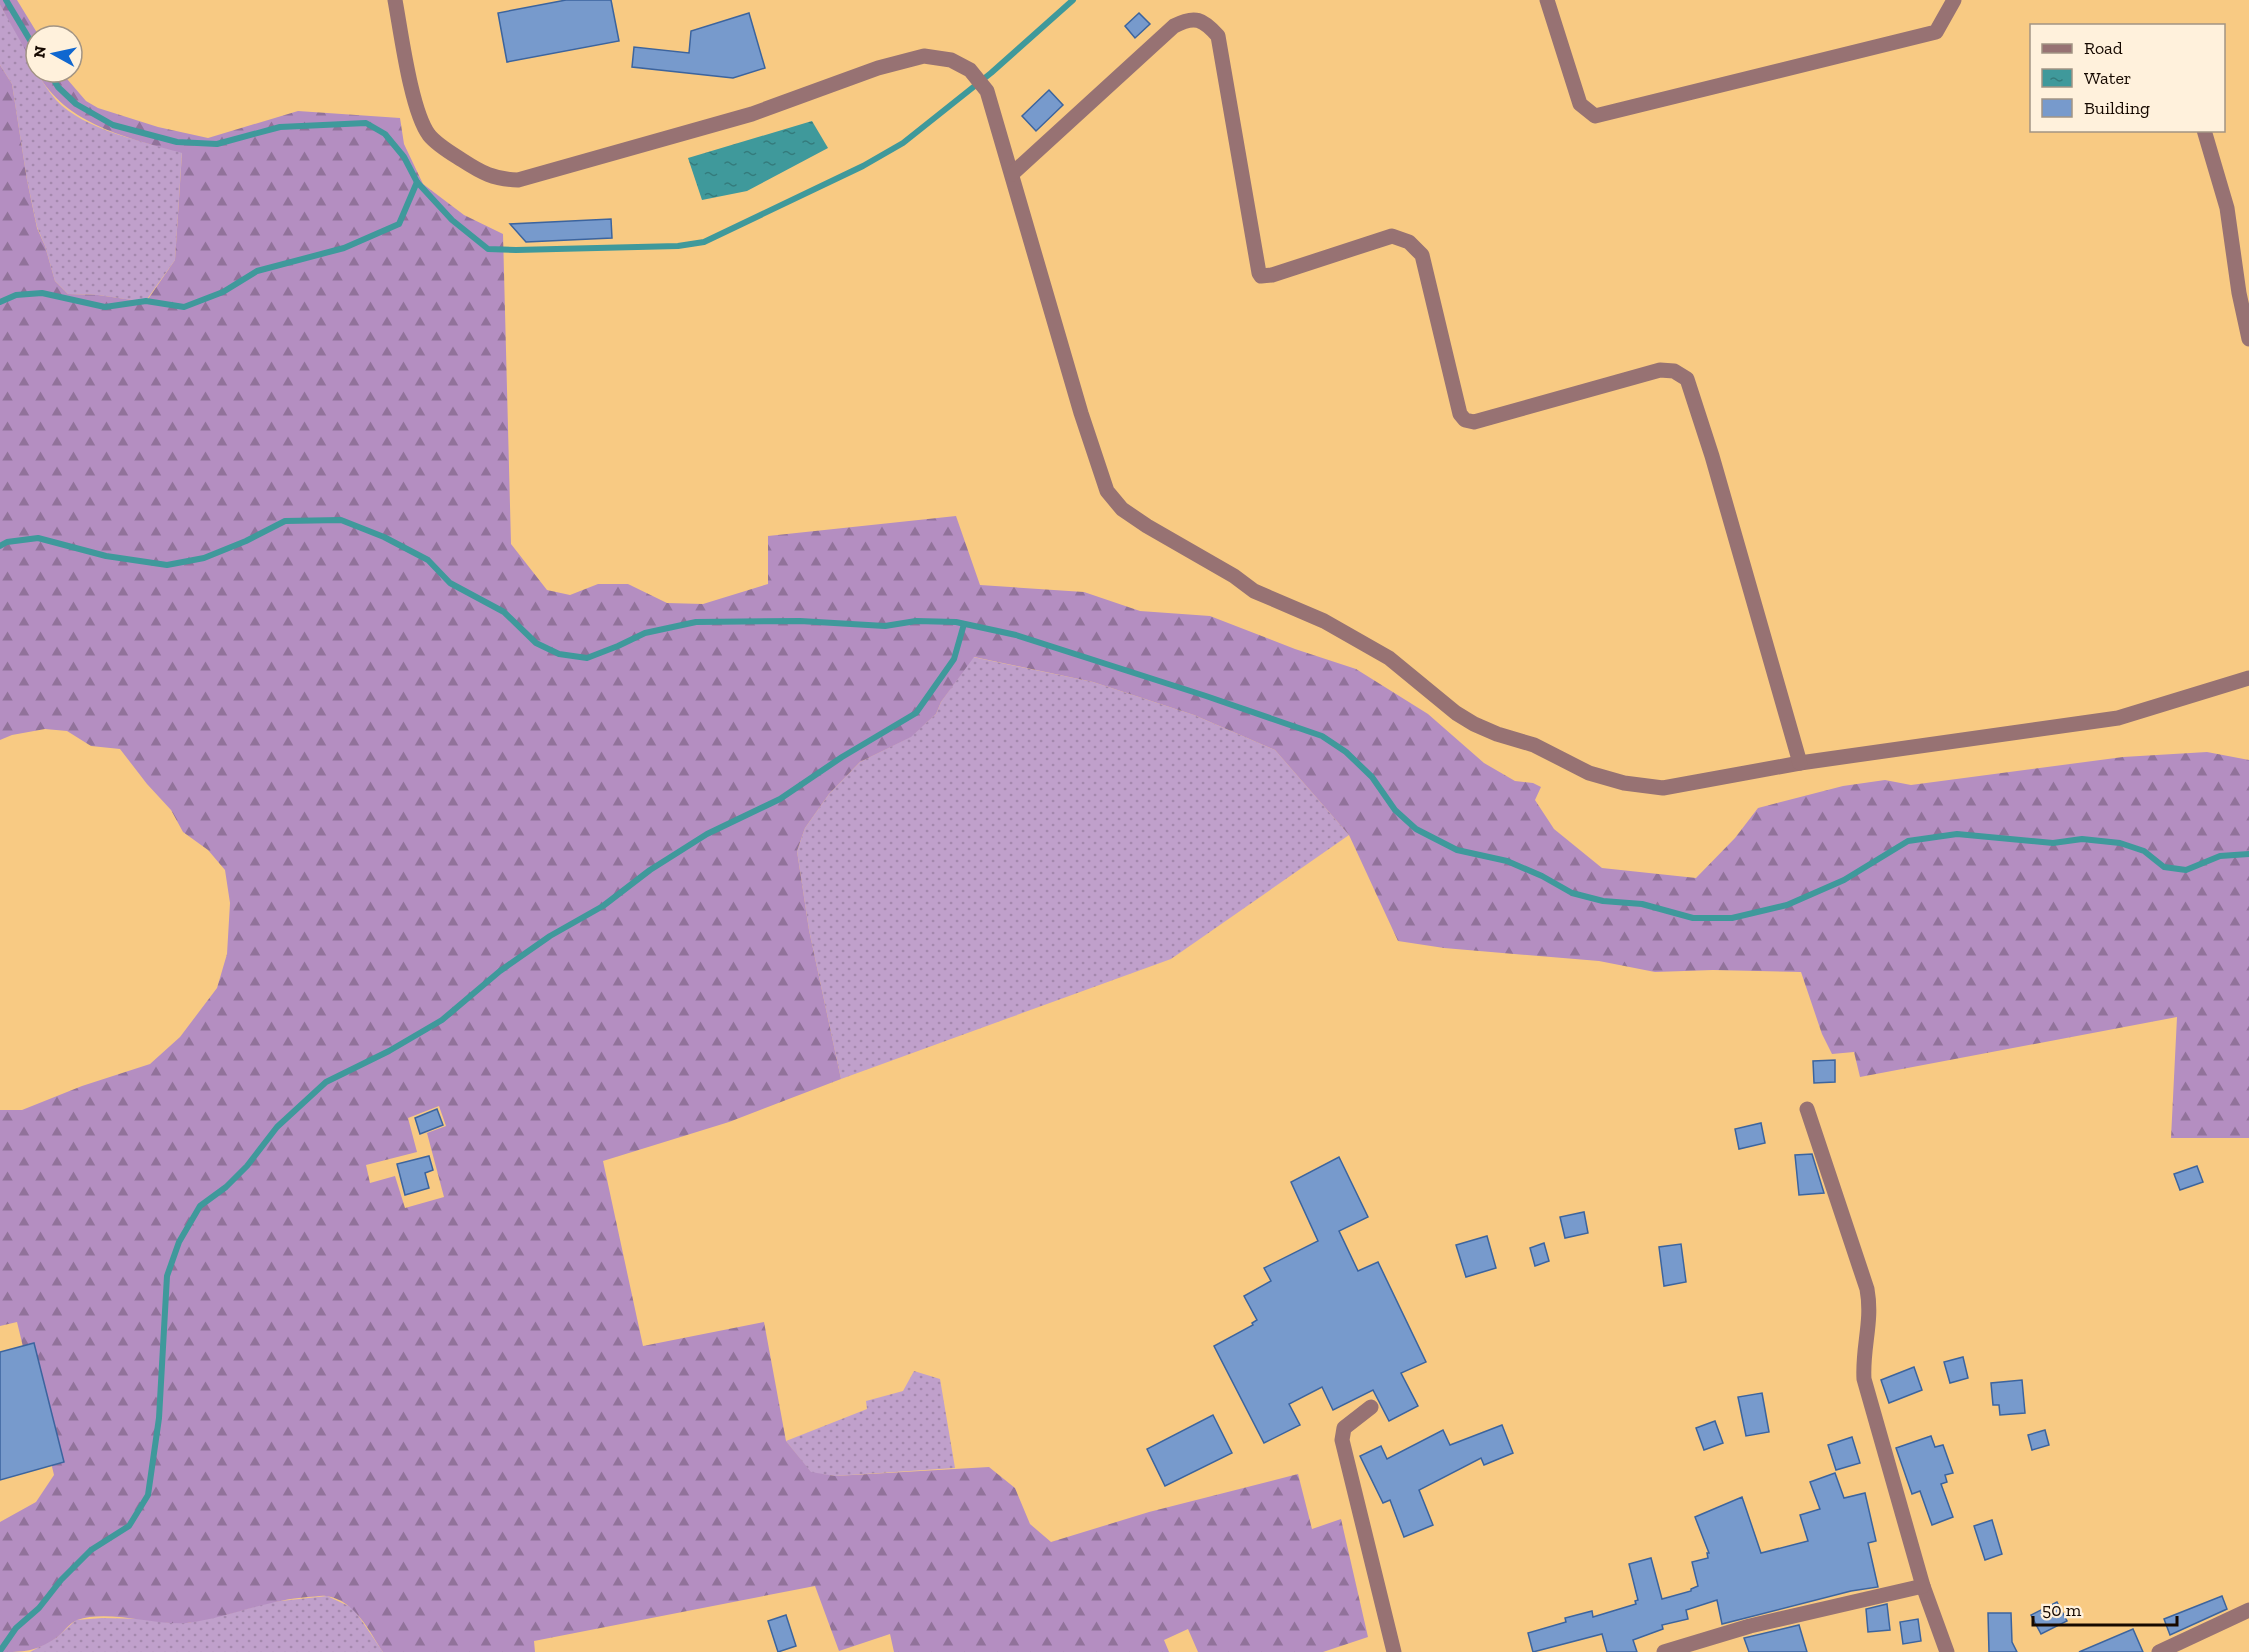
<svg xmlns="http://www.w3.org/2000/svg" width="2249" height="1652" font-family="'Zilla Slab',serif">
	<defs>
		<pattern id="grass-dots" width="8" height="8" patternUnits="userSpaceOnUse" patternTransform="scale(1.5)"><rect width="8" height="8" fill="#c0a0cb"/><path d="M2 2h.1M6 6h.1" fill="none" stroke="#a488ad" stroke-width="1.8" stroke-linecap="round"/></pattern>
		<pattern id="forest-firs" width="22" height="20" patternUnits="userSpaceOnUse" patternTransform="scale(1.5)"><rect width="22" height="20" fill="#b48ec1"/><path d="M5 1l3.5 6h-7zM16 11l3.5 6h-7z" fill="#91729a"/></pattern>
		<pattern id="water-ripples" width="26" height="14" patternUnits="userSpaceOnUse" patternTransform="scale(1.5)"><rect width="26" height="14" fill="#3f999b"/><path d="M2 4q2-2 4 0t4 0M15 11q2-2 4 0t4 0" fill="none" stroke="#347b7c"/></pattern>
	</defs>
	<rect width="100%" height="100%" fill="#f8ca83"/>
	<g fill="url(#grass-dots)">
		<path d="M0,5C7,17 15,29 21,41C33,61 40,82 56,100C84,130 144,142 182,152L175,260L145,302L98,295L68,294L55,281L45,246L37,227L27,180L12,84L0,65Z"/>
		<path d="M973,657L1093,682L1194,715L1275,750L1349,835L1171,959L841,1079L809,930L797,851L805,828L829,794L860,762L910,737L936,714L941,702Z"/>
		<path d="M914,1371L940,1379L955,1468L835,1476L811,1473L786,1441L867,1409L866,1401L903,1391Z"/>
		<path d="M327,1596L353,1608L383,1652H30L56,1638L76,1620L102,1618L147,1619L171,1623H187L228,1614L271,1602Z"/>
	</g>
	<g fill="url(#forest-firs)" fill-rule="evenodd">
		<path d="M0,0H17L39,36H36V69L0,5Z"/>
		<path d="M0,65L12,84L27,180L37,228L45,246L55,281L68,294L98,295L146,302L175,260L182,153C129,138 65,125 37,72H61L86,101L98,108L158,127L208,138L298,111L400,118L404,144L423,184L464,215L503,234L511,544L547,590L570,595L598,584H628L667,603L703,604L768,584V536L956,516L980,585L1084,592L1140,611L1210,616L1295,649L1356,669L1428,714L1484,763L1515,781L1533,783L1541,787L1535,800L1554,829L1602,868L1696,878L1735,838L1758,808L1843,786L1885,780L1911,785L2123,757L2207,752L2249,760V1138H2171L2177,1017L1860,1077L1854,1052L1832,1054L1822,1034L1801,972L1713,970L1655,972L1599,961L1444,948L1398,941L1349,835L1275,750L1194,715L1093,682L974,657L941,702L936,714L911,737L860,762L829,794L805,828L797,851L809,930L841,1079L729,1122L603,1161L643,1346L764,1322L786,1441L811,1472L835,1476L989,1467L1015,1488L1030,1524L1051,1542L1149,1512L1298,1474L1312,1529L1341,1519L1368,1637L1323,1652H1198L1188,1629L1164,1640L1169,1652H894L890,1634L839,1651L815,1586L534,1641L535,1652H383C369,1631 355,1600 326,1596C321,1595 314,1597 308,1597C266,1600 228,1618 187,1623C155,1626 109,1609 77,1620C69,1623 63,1633 56,1638C35,1652 24,1652 0,1652V1522L36,1502L54,1475L17,1322L0,1326V1110H22L82,1086L150,1064L180,1037L217,988L227,954L230,903L225,870L208,850L183,832L171,810L147,784L120,749L91,746L67,731L45,729L12,735L0,740ZM439,1106L446,1126L427,1133L444,1197L405,1208L395,1176L370,1183L366,1165L417,1152L408,1118Z"/>
	</g>
	<path fill="url(#water-ripples)" d="M812,121L828,148L747,191L702,200L688,158Z"/>
	<g fill="none" stroke-linecap="round" stroke-linejoin="round">
		<g stroke="#3f999b" stroke-width="6">
			<path d="M6,0L36,50"/>
			<path d="M49,72L58,87L76,104L113,125L177,142L217,144L280,127L366,123L385,134L404,157L417,182L452,220L488,249L516,250L678,246L704,242L863,166L903,143L991,73L1073,0"/>
			<path d="M0,302L16,295L42,293L105,307L146,301L184,307L223,292L257,271L344,248L399,224L417,182"/>
			<path d="M0,546L7,542L38,538L106,556L167,565L204,558L246,541L285,521L341,520L384,537L428,560L450,583L504,612L536,643L559,654L587,658L618,646L645,633L696,622L800,621L885,626L916,621L956,622L1016,635L1206,696L1322,736L1346,752L1372,777L1395,810L1416,829L1457,850L1507,861L1542,876L1572,893L1603,901L1642,904L1693,918H1732L1787,905L1844,880L1908,841L1957,834L2053,843L2082,839L2120,843L2144,851L2164,867L2186,870L2220,856L2249,854"/>
			<path d="M0,1651L16,1628L39,1608L61,1580L91,1550L129,1526L148,1495L159,1418L167,1276L179,1242L200,1206L226,1187L247,1166L277,1127L326,1082L389,1051L442,1020L500,971L550,936L603,906L650,870L707,834L780,799L842,757L916,713L954,659L964,624"/>
		</g>
	</g>
	<g fill="#779acc" stroke="#3c649e" stroke-width="1.5">
		<path d="M566,0H611L619,41L507,62L498,13Z"/>
		<path d="M749,13L765,68L733,78L632,67L634,47L689,53L691,31Z"/>
		<path d="M1139,13L1150,24L1135,38L1125,26Z"/>
		<path d="M1049,90L1063,105L1036,131L1022,116Z"/>
		<path d="M611,219L612,238L526,242L510,224Z"/>
		<path d="M1835,1060V1082L1814,1083L1813,1061Z"/>
		<path d="M437,1109L443,1125L420,1134L415,1118Z"/>
		<path d="M1761,1123L1765,1143L1739,1149L1735,1129Z"/>
		<path d="M1812,1154L1824,1193L1799,1195L1795,1155Z"/>
		<path d="M429,1156L433,1170L425,1173L429,1188L405,1195L397,1164Z"/>
		<path d="M1339,1157L1368,1217L1339,1231L1358,1271L1378,1262L1426,1362L1401,1373L1418,1406L1389,1421L1373,1390L1333,1410L1322,1387L1289,1404L1300,1425L1264,1443L1214,1346L1253,1325L1252,1323L1257,1320L1244,1296L1271,1281L1264,1268L1318,1241L1291,1182Z"/>
		<path d="M2197,1166L2203,1182L2180,1190L2174,1174Z"/>
		<path d="M1584,1212L1588,1233L1565,1238L1560,1217Z"/>
		<path d="M1487,1236L1496,1268L1466,1277L1456,1245Z"/>
		<path d="M1544,1243L1549,1261L1535,1266L1530,1248Z"/>
		<path d="M1681,1244L1686,1282L1664,1286L1659,1247Z"/>
		<path d="M34,1343L64,1462L0,1480V1352Z"/>
		<path d="M1963,1357L1968,1378L1950,1383L1944,1362Z"/>
		<path d="M1914,1367L1922,1390L1889,1403L1881,1380Z"/>
		<path d="M2022,1380L2025,1413L2000,1415L1999,1405H1993L1991,1383Z"/>
		<path d="M1762,1393L1769,1432L1746,1436L1738,1397Z"/>
		<path d="M1213,1415L1232,1453L1165,1486L1147,1449Z"/>
		<path d="M1715,1421L1723,1443L1704,1450L1696,1428Z"/>
		<path d="M1502,1425L1513,1453L1484,1465L1481,1458L1419,1490L1433,1525L1404,1537L1390,1500L1383,1503L1360,1456L1381,1446L1387,1459L1443,1430L1450,1445Z"/>
		<path d="M2045,1430L2049,1445L2032,1450L2028,1435Z"/>
		<path d="M1931,1436L1935,1447L1943,1445L1953,1473L1945,1475L1947,1482L1941,1484L1953,1517L1932,1525L1920,1491L1912,1494L1896,1448Z"/>
		<path d="M1852,1437L1860,1463L1836,1470L1828,1445Z"/>
		<path d="M1835,1473L1844,1498L1865,1493L1876,1541L1868,1543L1878,1587L1851,1591L1722,1624L1717,1600L1686,1610L1688,1619L1662,1625L1663,1629L1633,1640L1637,1652H1607L1602,1634L1533,1652L1528,1633L1566,1622L1565,1618L1592,1611L1593,1617L1636,1604L1635,1601L1638,1600L1629,1564L1651,1558L1662,1599L1691,1591V1589L1698,1586L1692,1562L1708,1558L1707,1553H1709L1695,1517L1742,1497L1761,1553L1808,1541L1800,1515L1820,1509L1810,1482Z"/>
		<path d="M1992,1520L2002,1554L1985,1560L1974,1526Z"/>
		<path d="M2222,1596L2227,1609L2170,1635L2164,1619Z"/>
		<path d="M2057,1602L2067,1621L2041,1634L2031,1615Z"/>
		<path d="M1887,1604L1890,1630L1868,1632L1866,1609Z"/>
		<path d="M1988,1613H2011L2012,1642L2017,1652H1989Z"/>
		<path d="M786,1615L796,1646L778,1652L768,1621Z"/>
		<path d="M1918,1619L1921,1641L1903,1644L1900,1622Z"/>
		<path d="M1799,1625L1807,1652H1749L1744,1638Z"/>
		<path d="M2133,1629L2143,1652H2079Z"/>
	</g>
	<g fill="none" stroke-linecap="round" stroke-linejoin="round">
		<g stroke="#977273" stroke-width="15">
			<path d="M395,0C401,32 411,111 429,135C437,145 451,153 462,160C482,173 493,179 518,180L752,114L878,68L924,56L951,60L970,70L987,91L1081,413L1107,491L1122,509L1147,526L1234,576L1254,591L1324,621L1389,658L1456,713L1474,724L1497,734L1534,745L1589,773L1624,783L1663,788L1800,763L2118,718L2249,678"/>
			<path d="M1547,0L1580,104L1595,116L1936,32L1954,0"/>
			<path d="M2204,130L2227,208L2239,293L2249,339"/>
			<path d="M1012,174L1174,26C1195,15 1203,19 1218,36L1259,273L1261,276L1272,275L1392,236L1409,242L1422,255L1460,414L1465,420L1474,422L1660,370L1674,371L1687,379L1712,456L1800,763"/>
			<path d="M1807,1109L1867,1289C1873,1322 1862,1347 1864,1379L1923,1586L1947,1652"/>
			<path d="M1371,1407L1344,1428L1342,1440L1394,1652"/>
			<path d="M1664,1652L1750,1626L1923,1586"/>
			<path d="M2159,1652L2249,1610"/>
		</g>
	</g>
	<rect x="2030" y="24" width="195" height="108" fill="#fff1dc" stroke="#a29484" stroke-width="1.5"/>
	<rect x="2042" y="44" width="30" height="9" fill="#977273" stroke="#a29484" stroke-width="1.5"/>
	<text x="2084" y="54" font-size="18" fill="#160900">Road</text>
	<rect x="2042" y="69" width="30" height="18" fill="url(#water-ripples)" stroke="#a29484" stroke-width="1.5"/>
	<text x="2084" y="84" font-size="18" fill="#160900">Water</text>
	<rect x="2042" y="99" width="30" height="18" fill="#779acc" stroke="#a29484" stroke-width="1.5"/>
	<text x="2084" y="114" font-size="18" fill="#160900">Building</text>
	<g transform="translate(54 54) rotate(278)"><circle r="28" fill="#fff1dc" stroke="#a29484" stroke-width="1.5"/>
	<path d="M0-4.5L10 22L0 15L-10 22Z" fill="#1067d0"/>
	<text y="-9" font-size="16" font-weight="bold" text-anchor="middle" fill="#160900">N</text>
	</g>
	<path d="M2033 1616v9h144v-9" fill="none" stroke="#160900" stroke-width="3"/>
	<text x="2042" y="1616" font-size="18" fill="#160900" stroke="#fff1dc" stroke-width="4.5" paint-order="stroke">50 m</text>
</svg>
